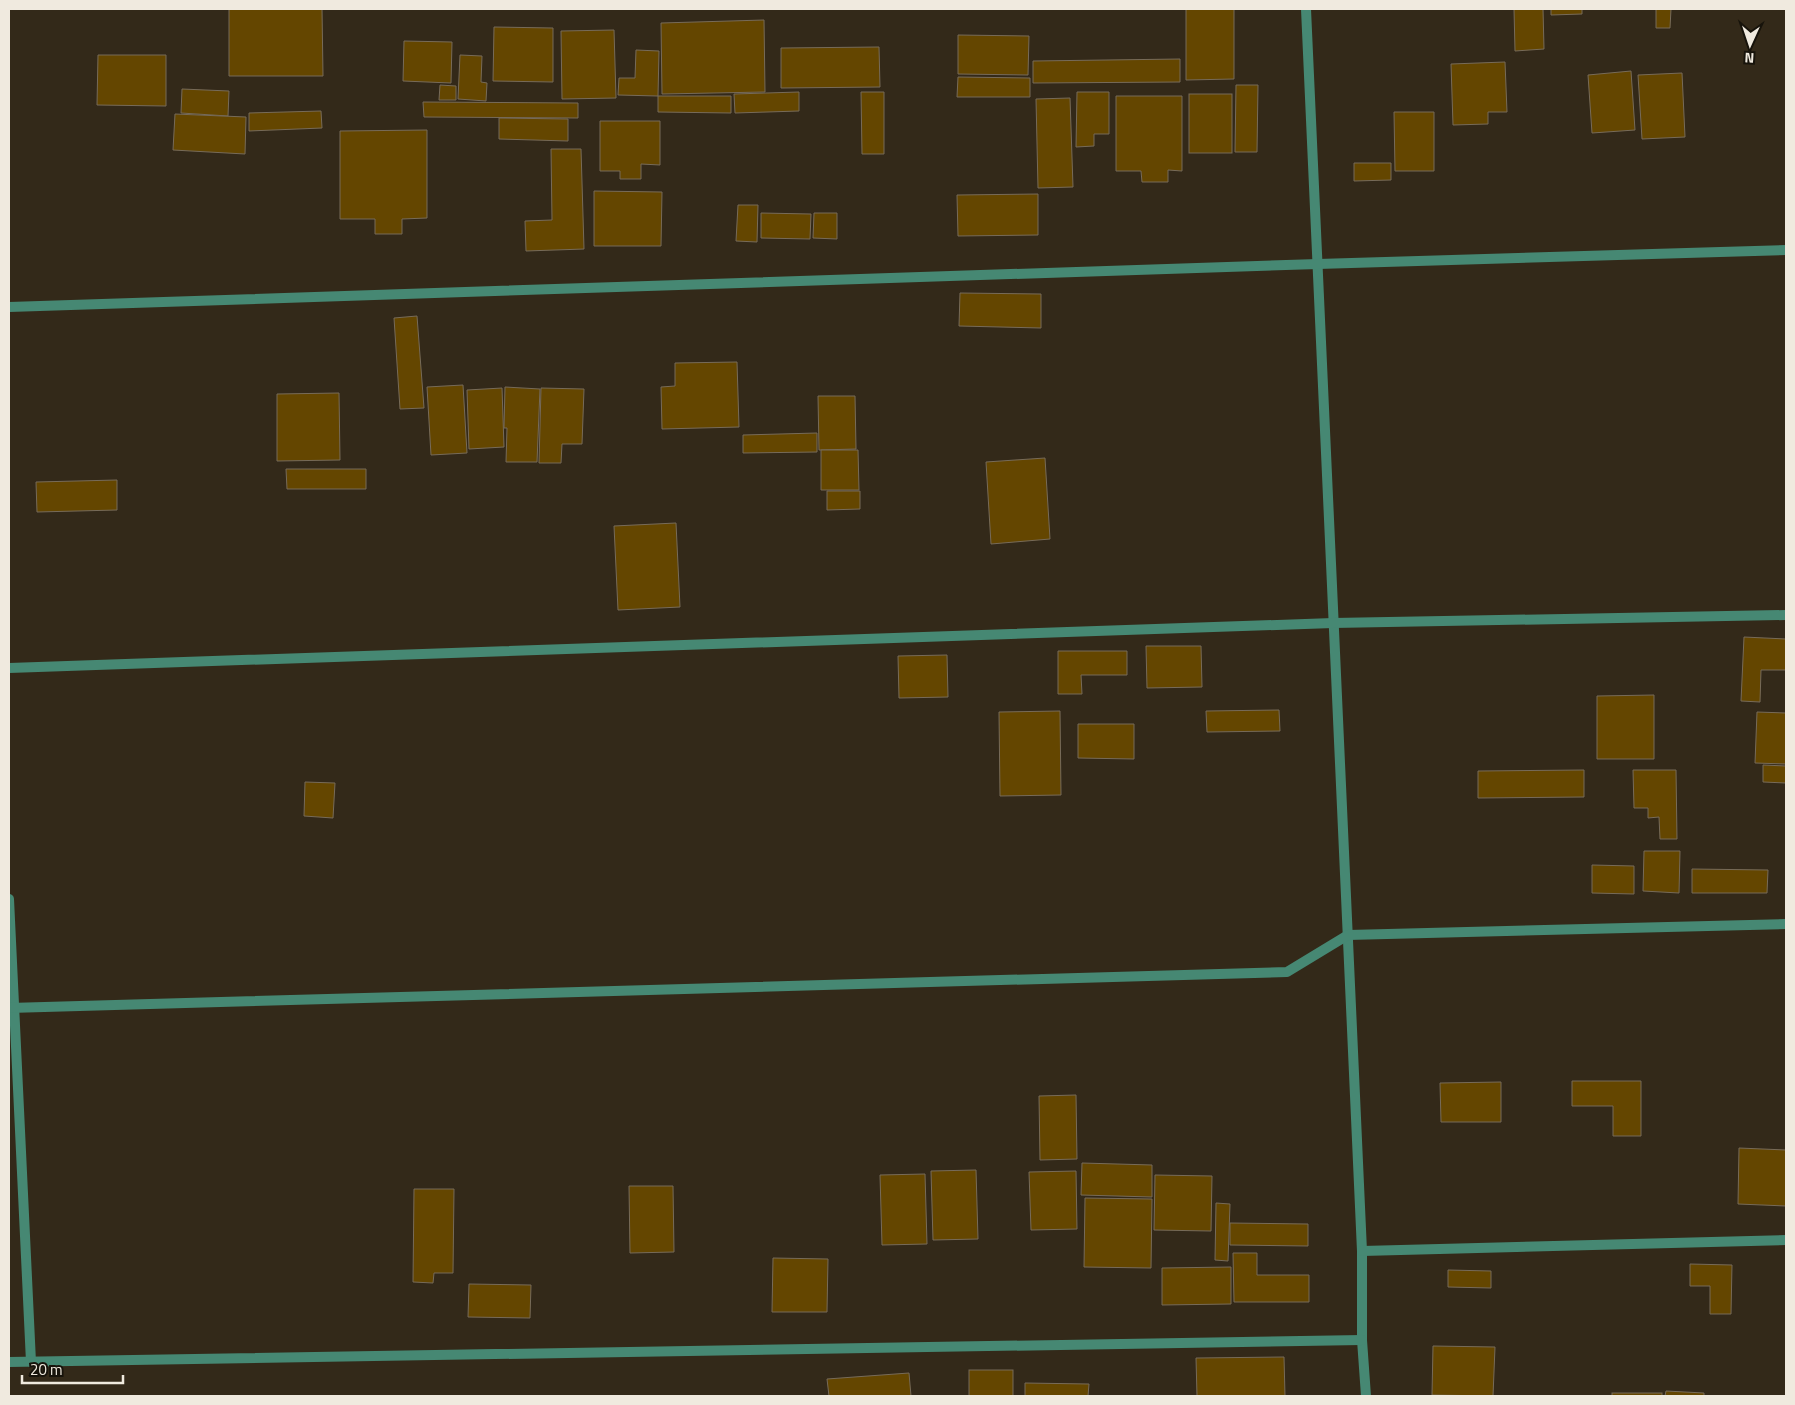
<svg xmlns="http://www.w3.org/2000/svg" width="1795" height="1405" font-family="'Titillium Web',sans-serif">
	<rect width="100%" height="100%" fill="#332919"/>
	<g fill="#644600" stroke="#776b59">
		<path d="M229,9H322L323,76H229Z"/>
		<path d="M1186,9H1234V79L1186,80Z"/>
		<path d="M1514,9H1543L1544,49L1515,51Z"/>
		<path d="M1551,9H1582V14L1551,15Z"/>
		<path d="M1656,9H1671L1670,28H1656Z"/>
		<path d="M764,20L765,92L662,94L661,23Z"/>
		<path d="M494,27L553,28V82L493,81Z"/>
		<path d="M614,30L616,98L562,99L561,31Z"/>
		<path d="M958,35L1029,36L1028,75L958,74Z"/>
		<path d="M404,41L452,42L451,83L403,81Z"/>
		<path d="M879,47L880,87L781,88V48Z"/>
		<path d="M636,50L659,51L658,96L618,95L619,78H635Z"/>
		<path d="M98,55H166V106L97,105Z"/>
		<path d="M460,55L482,56L481,82L487,83L486,101L458,99Z"/>
		<path d="M1180,59V82L1033,83V61Z"/>
		<path d="M1505,62L1507,112H1488V124L1453,125L1451,64Z"/>
		<path d="M1631,71L1635,130L1592,133L1588,75Z"/>
		<path d="M1682,73L1685,137L1642,139L1638,75Z"/>
		<path d="M958,77L1030,78V97H957Z"/>
		<path d="M440,85L456,86V100H439Z"/>
		<path d="M1236,85H1258L1257,152H1235Z"/>
		<path d="M182,89L229,91L228,116L181,113Z"/>
		<path d="M799,92V111L735,113L734,94Z"/>
		<path d="M861,92H884V154H862Z"/>
		<path d="M1077,92H1109V134H1094V146L1076,147Z"/>
		<rect x="1189" y="94" width="43" height="59"/>
		<path d="M658,96H731V113L658,112Z"/>
		<path d="M1116,96H1182V171L1168,170V182H1142L1141,171H1116Z"/>
		<path d="M1070,98L1073,187L1038,188L1036,99Z"/>
		<path d="M423,102L578,103V118L424,117Z"/>
		<path d="M321,111L322,128L249,131V113Z"/>
		<path d="M1394,112H1434V171H1395Z"/>
		<path d="M175,114L246,117L245,154L173,150Z"/>
		<path d="M499,118L568,119V141L499,139Z"/>
		<path d="M600,121H660V165L641,164V179H620V171H600Z"/>
		<path d="M427,130V218L402,219V234H375V219H340V131Z"/>
		<path d="M551,149H581L584,249L526,251L525,221L552,220Z"/>
		<path d="M1354,163H1391V180L1354,181Z"/>
		<path d="M594,191L662,192L661,246H594Z"/>
		<path d="M1038,194V235L958,236L957,195Z"/>
		<path d="M738,205H758L757,242L736,241Z"/>
		<path d="M761,213L811,214L810,239L761,238Z"/>
		<path d="M814,213H837V239L813,238Z"/>
		<path d="M960,293L1041,294V328L959,326Z"/>
		<path d="M417,316L424,408L400,409L394,318Z"/>
		<path d="M737,362L739,427L662,429L661,387L675,386V363Z"/>
		<path d="M463,385L467,453L431,455L427,387Z"/>
		<path d="M505,387L540,389L537,462H506L507,428H504Z"/>
		<path d="M502,388L504,447L469,449L467,390Z"/>
		<path d="M541,388L584,389L582,444H562L561,463H539Z"/>
		<path d="M339,393L340,460L277,461V394Z"/>
		<path d="M818,396H855L856,449L819,450Z"/>
		<path d="M817,433V452L743,453V435Z"/>
		<path d="M821,450H858L859,490H821Z"/>
		<path d="M1045,458L1050,539L991,544L986,462Z"/>
		<path d="M286,469H366V489H287Z"/>
		<path d="M117,480V510L37,512L36,482Z"/>
		<path d="M827,491H860V509L827,510Z"/>
		<path d="M676,523L680,607L618,610L614,526Z"/>
		<path d="M1744,637L1786,639V670H1761L1760,702L1741,701Z"/>
		<path d="M1146,646H1201L1202,687L1147,688Z"/>
		<path d="M1058,651H1127V675H1081L1082,694H1058Z"/>
		<path d="M947,655L948,697L899,698L898,656Z"/>
		<path d="M1654,695V759H1597V696Z"/>
		<path d="M1279,710L1280,731L1207,732L1206,711Z"/>
		<path d="M1060,711L1061,795L1000,796L999,712Z"/>
		<path d="M1757,712L1786,713V764L1755,763Z"/>
		<path d="M1078,724H1134V759L1078,758Z"/>
		<path d="M1763,765L1786,766V783L1763,782Z"/>
		<path d="M1584,770V797L1478,798V771Z"/>
		<path d="M1633,770H1676L1677,839H1660L1659,817L1648,818V808H1634Z"/>
		<path d="M305,782L335,783L333,818L304,816Z"/>
		<path d="M1644,851H1680L1679,893L1643,891Z"/>
		<path d="M1592,865L1634,866V894L1592,893Z"/>
		<path d="M1692,869L1768,870L1767,893H1692Z"/>
		<path d="M1572,1081H1641V1136H1613V1106H1572Z"/>
		<path d="M1501,1082V1122H1441L1440,1083Z"/>
		<path d="M1076,1095L1077,1159L1040,1160L1039,1096Z"/>
		<path d="M1739,1148L1786,1150V1206L1738,1204Z"/>
		<path d="M1082,1163L1152,1165V1197L1081,1195Z"/>
		<path d="M976,1170L978,1239L933,1240L931,1171Z"/>
		<path d="M1076,1171L1077,1229L1031,1230L1029,1172Z"/>
		<path d="M925,1174L927,1244L882,1245L880,1175Z"/>
		<path d="M1155,1175L1212,1176L1211,1231L1154,1230Z"/>
		<path d="M629,1186H673L674,1252L630,1253Z"/>
		<path d="M414,1189H454L453,1273H434L433,1283L413,1282Z"/>
		<path d="M1085,1198L1152,1199L1151,1268L1084,1267Z"/>
		<path d="M1216,1203L1230,1204L1228,1261L1215,1260Z"/>
		<path d="M1230,1223L1308,1224V1246L1230,1245Z"/>
		<path d="M1233,1253H1257V1275H1309V1302H1234Z"/>
		<path d="M773,1258L828,1259L827,1312H772Z"/>
		<path d="M1690,1264L1732,1265L1731,1314H1710V1286H1690Z"/>
		<path d="M1231,1267V1304L1162,1305V1268Z"/>
		<path d="M1448,1270L1491,1271V1288L1448,1287Z"/>
		<path d="M469,1284L531,1285L530,1318L468,1317Z"/>
		<path d="M1433,1346L1495,1347L1493,1396L1432,1395Z"/>
		<path d="M1284,1357L1285,1396H1197L1196,1358Z"/>
		<rect x="969" y="1370" width="44" height="26"/>
		<path d="M909,1373L911,1396H829L827,1379Z"/>
		<path d="M1025,1383L1089,1384L1088,1396H1025Z"/>
		<path d="M1666,1391L1704,1393V1396H1665Z"/>
		<rect x="1612" y="1393" width="50" height="3"/>
	</g>
	<g fill="none" stroke-linecap="round" stroke-linejoin="round">
		<g stroke="#468873" stroke-width="10">
			<path d="M1306,9L1362,1251V1340L1366,1396"/>
			<path d="M9,307L1318,264L1786,250"/>
			<path d="M9,668L1333,623L1786,615"/>
			<path d="M9,899L31,1362"/>
			<path d="M9,1008L1287,972L1348,935L1786,924"/>
			<path d="M1362,1251L1786,1240"/>
			<path d="M9,1362L1362,1340"/>
		</g>
	</g>
	<rect width="1795" height="1405" fill="none" stroke="#f0eadf" stroke-width="20"/>
	<g transform="translate(1750 45) rotate(183)" stroke="#17130b" stroke-width="4" paint-order="stroke">
	<path d="M0-4L9 19L0 12L-9 19Z" fill="#f0eadf"/>
	<text y="-8" font-size="14" font-weight="bold" text-anchor="middle" fill="#f0eadf">N</text>
	</g>
	<path d="M22 1375v8h101v-8" fill="none" stroke="#f0eadf" stroke-width="2.5"/>
	<text x="30" y="1375" font-size="15" fill="#f0eadf" stroke="#17130b" stroke-width="4" paint-order="stroke">20 m</text>
</svg>
